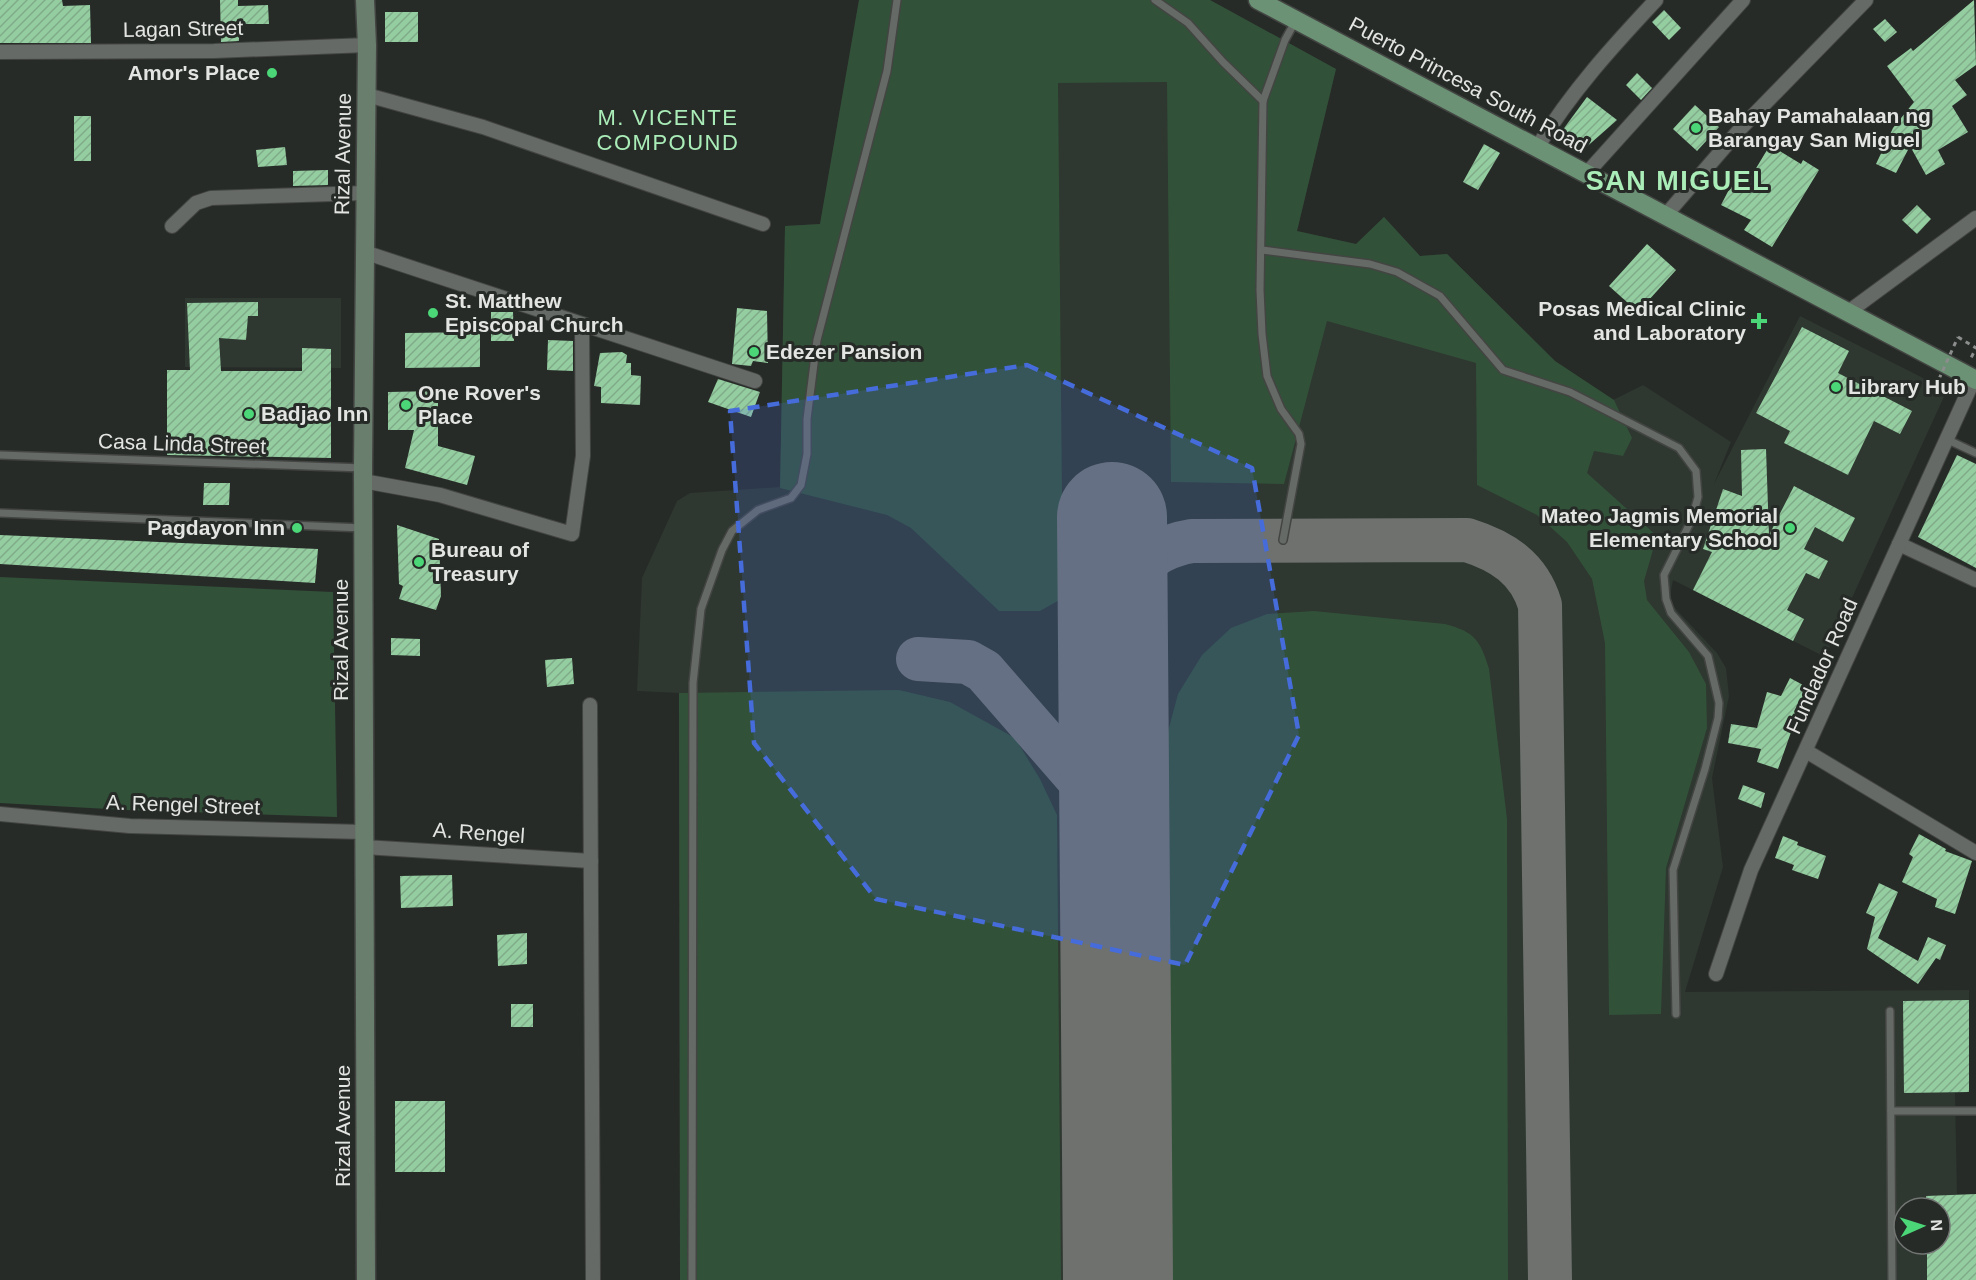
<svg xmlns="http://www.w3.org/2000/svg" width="1976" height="1280" font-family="Helvetica,sans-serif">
	<defs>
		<pattern id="building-hatch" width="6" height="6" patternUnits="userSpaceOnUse" patternTransform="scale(1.5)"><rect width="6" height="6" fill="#94cda0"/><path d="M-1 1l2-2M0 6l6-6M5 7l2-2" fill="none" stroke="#80ab89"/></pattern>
	</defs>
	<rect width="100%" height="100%" fill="#272b28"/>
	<g fill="#2e3730" fill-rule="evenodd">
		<path d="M859,0H1210L1336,69L1297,231L1356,244L1384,217L1420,256L1447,254L1555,361L1613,400L1643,385L1731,442L1714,484L1800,316L1947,390L1825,657L1673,580L1670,596L1673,606L1717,653L1726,668L1729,696L1712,778L1723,867L1685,992L1969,990V1092L1955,1093L1957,1194L1976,1280H680L679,693L637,691L642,578L677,501L690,493L780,487L785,226L820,224ZM1904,1208H1940V1244H1904Z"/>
		<path d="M185,298H341V368L185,367Z"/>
	</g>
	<g fill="#325139">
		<path d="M859,0H1210L1336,69L1297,231L1356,244L1384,217L1420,256L1447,254L1555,361L1614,400L1632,438L1623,456L1594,451L1587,473L1657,536L1644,581L1647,600L1689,652L1706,684L1707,728L1666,868L1661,1014L1609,1015L1605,643L1592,579L1567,542L1537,515L1477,485L1476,363L1327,321L1284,484L1171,482L1167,82L1058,83L1063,598L1040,611H999L911,528L887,515L780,488L785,226L820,224Z"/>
		<path d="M0,577L333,592L337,817L126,810L0,803Z"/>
		<path d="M1314,611L1445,624C1475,632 1480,640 1489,669L1507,819L1508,1280H1172L1166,739L1178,694L1202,655L1231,628L1267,614Z"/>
		<path d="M899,690L950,702L1015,738L1040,779L1057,815L1061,1280H680L679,693Z"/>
	</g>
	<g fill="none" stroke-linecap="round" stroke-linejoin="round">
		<g stroke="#6e716e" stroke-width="44">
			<path d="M1113,633C1126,584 1137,550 1192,541L1467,540C1502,551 1529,568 1540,605L1550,1280"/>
			<path d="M918,659L968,662L984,671L1086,788L1114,837"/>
		</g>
		<path stroke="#6e716e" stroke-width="110" d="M1112,517L1118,1280"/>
	</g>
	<g fill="url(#building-hatch)">
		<path d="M0,0H62L63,6L90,5L91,43H0Z"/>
		<path d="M220,0H238V6L268,5L269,24H239V41L221,42Z"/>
		<path d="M1974,0L1976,65L1955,80L1967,95L1952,106L1968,132L1938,150L1945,164L1926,175L1910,146L1896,173L1876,164L1893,128L1914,102L1887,66L1911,48L1913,51Z"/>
		<path d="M1664,10L1681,28L1669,40L1652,22Z"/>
		<rect x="385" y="12" width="33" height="30"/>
		<path d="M1885,19L1897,32L1885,42L1873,29Z"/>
		<path d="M1637,73L1652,88L1641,100L1626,85Z"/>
		<path d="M1587,97L1617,120L1583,150L1559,135Z"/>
		<path d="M1695,105L1719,127L1697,151L1673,129Z"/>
		<rect x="74" y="116" width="17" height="45"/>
		<path d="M1484,144L1500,153L1478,190L1463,182Z"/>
		<path d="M1770,145L1801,164L1803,160L1819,170L1772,247L1744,230L1751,220L1721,205L1737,174L1749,180Z"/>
		<path d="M285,147L287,165L258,167L256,150Z"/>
		<path d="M328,170V185L293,186V171Z"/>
		<path d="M1917,205L1931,219L1917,234L1902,220Z"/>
		<path d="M1647,244L1676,270L1638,312L1609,286Z"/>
		<path d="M258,302V316H248L246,340L219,338L221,371H302V348L331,349V458L167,455V370H190L187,303Z"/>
		<path d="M737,308L767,311L768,363L753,361L751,366L732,364Z"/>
		<path d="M491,312H513L514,341H491Z"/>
		<path d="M1802,327L1849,351L1838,373L1912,411L1900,434L1874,421L1848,475L1784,443L1790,431L1756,413Z"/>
		<path d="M480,332V367L405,368V333Z"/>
		<path d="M548,340L573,341V371L547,370Z"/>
		<path d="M622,352L627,355L626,363H631V375L641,376L640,405L601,403V387L594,386L600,353Z"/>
		<path d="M718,379L760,392L751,417L708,402Z"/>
		<path d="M438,391V446L475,456L467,485L405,468L414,430H388V392Z"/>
		<path d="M1766,449L1769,535L1794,486L1855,518L1843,542L1815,527L1804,549L1828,561L1819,579L1806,573L1787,610L1804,619L1793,641L1693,590L1712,552L1703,549L1723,489L1742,496L1741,450Z"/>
		<path d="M1957,455L1976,464V568L1918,537Z"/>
		<path d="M204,483H230L229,505H203Z"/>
		<path d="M397,525L439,539L441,596L436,610L399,599L403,586L399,584Z"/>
		<path d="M0,535L318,549L315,583L0,564Z"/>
		<path d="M391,638L420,639V656L391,655Z"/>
		<path d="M572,658L574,684L547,687L545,660Z"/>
		<path d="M1790,678L1818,693L1809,708L1801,704L1778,769L1757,762L1761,749L1728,743L1731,724L1757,728L1767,692L1781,696Z"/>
		<path d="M1743,785L1765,793L1761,808L1738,799Z"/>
		<path d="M1919,834L1946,849L1945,851L1972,861L1955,914L1935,907L1937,899L1902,882L1913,857L1909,854Z"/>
		<path d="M1783,836L1798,842L1797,845L1826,856L1818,879L1792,870L1794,865L1775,858Z"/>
		<path d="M452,875L453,906L401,908L400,876Z"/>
		<path d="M1879,883L1898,892L1878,938L1918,961L1928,937L1946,945L1940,960L1936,958L1918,984L1867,949L1875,917L1866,913Z"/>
		<path d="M527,933V964L498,966L497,935Z"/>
		<path d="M1969,1000V1092L1904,1093L1903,1001Z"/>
		<rect x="511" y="1004" width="22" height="23"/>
		<rect x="395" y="1101" width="50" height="71"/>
		<path d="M1976,1194V1280H1927V1244H1940V1208H1926V1196Z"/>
	</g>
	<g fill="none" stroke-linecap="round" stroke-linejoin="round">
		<g stroke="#434543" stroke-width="10">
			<g id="lane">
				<path d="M1155,0L1188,23L1223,62L1263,101"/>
				<path d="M1262,250L1370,264L1397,272L1440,296L1503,370L1570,392L1679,448L1696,471L1698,497L1692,519L1664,575L1666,599L1671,613L1708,656L1719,703L1718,718L1705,769L1673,870L1676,1014"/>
				<path d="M1946,439L1976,453"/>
				<path d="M0,455L363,468"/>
				<path d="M0,513L363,528"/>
				<path d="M1283,540L1301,444L1299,434L1281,409L1267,376L1262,334L1260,290L1263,101L1285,40L1296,20"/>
				<path d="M1890,1011L1892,1280"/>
				<path d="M1891,1111H1976"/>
				<path d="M692,1280L693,683L701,609L722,550L732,531L758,510L791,498L801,485L807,454V419L817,340L887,71L897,0"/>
			</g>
		</g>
		<g stroke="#434543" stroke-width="16">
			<g id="street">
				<path d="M0,52L214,51L367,45"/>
				<path d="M367,95L483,127L763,224"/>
				<path d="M1538,146C1572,91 1612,47 1656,0"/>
				<path d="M1587,173L1743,0"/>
				<path d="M1665,216L1742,127L1866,0"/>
				<path d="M172,226L196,203L211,198L365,193"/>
				<path d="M364,252L755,381"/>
				<path d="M1847,313L1976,218"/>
				<path d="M363,481L440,495L572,534L583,456L582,325"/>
				<path d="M1899,544L1976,580"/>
				<path d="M590,705L593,1280"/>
				<path d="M1806,751L1976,853"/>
				<path d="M0,814L130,826L364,832"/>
				<path d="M364,847L591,861"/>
				<path d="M1716,974L1751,870L1974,379"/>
			</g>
		</g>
		<g stroke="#434543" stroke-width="21">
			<path id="secondary" d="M365,0L367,45L363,468L366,1280"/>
		</g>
		<g stroke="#434543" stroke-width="21">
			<path id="primary" d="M1258,0L1976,380"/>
		</g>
		<path stroke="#8b8e8c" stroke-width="3" stroke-dasharray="4.5 4.5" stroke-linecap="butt" d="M1958,337L1976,348L1971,358"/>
		<use href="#lane" stroke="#666a66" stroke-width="7"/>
		<use href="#street" stroke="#666a66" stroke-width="14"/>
		<use href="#secondary" stroke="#697e6d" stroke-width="18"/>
		<use href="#primary" stroke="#6b9274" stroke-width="18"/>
		<path stroke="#8b8e8c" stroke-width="3" stroke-dasharray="4.5 4.5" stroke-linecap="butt" d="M1939,379L1958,337"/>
	</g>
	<path fill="#456cda" fill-opacity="0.2" stroke="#456cda" stroke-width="4.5" stroke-dasharray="12 8" stroke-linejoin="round" d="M1027,365L1252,468L1299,735L1185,965L876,899L754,743L730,411Z"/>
	<g fill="#4bd677" stroke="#272b28" stroke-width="2">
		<circle cx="272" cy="73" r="6"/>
		<circle cx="1696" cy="128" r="6"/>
		<circle cx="433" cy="313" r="6"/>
		<path d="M1756 312h6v6h6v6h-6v6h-6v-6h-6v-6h6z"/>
		<circle cx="754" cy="352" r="6"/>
		<circle cx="1836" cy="387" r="6"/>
		<circle cx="406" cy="405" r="6"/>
		<circle cx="249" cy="414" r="6"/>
		<circle cx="297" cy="528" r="6"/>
		<circle cx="1790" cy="528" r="6"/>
		<circle cx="419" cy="562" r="6"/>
	</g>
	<g text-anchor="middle" stroke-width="6" stroke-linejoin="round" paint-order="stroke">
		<g font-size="21" fill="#e3e5e3" stroke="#272b28">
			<text transform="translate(183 29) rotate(-1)" y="7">Lagan Street</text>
			<text transform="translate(1468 85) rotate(28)" y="7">Puerto Princesa South Road</text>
			<text transform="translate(343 154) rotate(-89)" y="7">Rizal Avenue</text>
			<text transform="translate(182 444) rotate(2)" y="7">Casa Linda Street</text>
			<text transform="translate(341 640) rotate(-90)" y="7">Rizal Avenue</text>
			<text transform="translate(1822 666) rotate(-66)" y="7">Fundador Road</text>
			<text transform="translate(183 805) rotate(2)" y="7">A. Rengel Street</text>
			<text transform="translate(479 833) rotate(4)" y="7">A. Rengel</text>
			<text transform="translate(343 1126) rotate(-90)" y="7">Rizal Avenue</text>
		</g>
		<g font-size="21" font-weight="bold" fill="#e3e5e3" stroke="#272b28" text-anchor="start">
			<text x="260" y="80" text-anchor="end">Amor's Place</text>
			<text x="1708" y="123">Bahay Pamahalaan ng<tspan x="1708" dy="24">Barangay San Miguel</tspan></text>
			<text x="445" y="308">St. Matthew<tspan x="445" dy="24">Episcopal Church</tspan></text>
			<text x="1746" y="316" text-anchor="end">Posas Medical Clinic<tspan x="1746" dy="24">and Laboratory</tspan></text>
			<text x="766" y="359">Edezer Pansion</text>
			<text x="1848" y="394">Library Hub</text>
			<text x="418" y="400">One Rover's<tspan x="418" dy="24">Place</tspan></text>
			<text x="261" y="421">Badjao Inn</text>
			<text x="1778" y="523" text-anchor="end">Mateo Jagmis Memorial<tspan x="1778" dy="24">Elementary School</tspan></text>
			<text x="285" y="535" text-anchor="end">Pagdayon Inn</text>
			<text x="431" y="557">Bureau of<tspan x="431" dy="24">Treasury</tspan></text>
		</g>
		<g font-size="22" letter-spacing="1.5" fill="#aaedb8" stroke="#272b28">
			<text x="668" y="125">M. VICENTE<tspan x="668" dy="25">COMPOUND</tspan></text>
		</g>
		<g font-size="27" font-weight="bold" letter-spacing="1.5" fill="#aaedb8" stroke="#272b28">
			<text x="1678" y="190">SAN MIGUEL</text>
		</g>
	</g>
	<g transform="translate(1922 1226) rotate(87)"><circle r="28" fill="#272b28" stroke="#727573" stroke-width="1.5"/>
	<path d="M0-4.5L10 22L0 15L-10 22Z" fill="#4bd677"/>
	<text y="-9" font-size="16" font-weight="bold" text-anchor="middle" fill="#e3e5e3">N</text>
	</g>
</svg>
